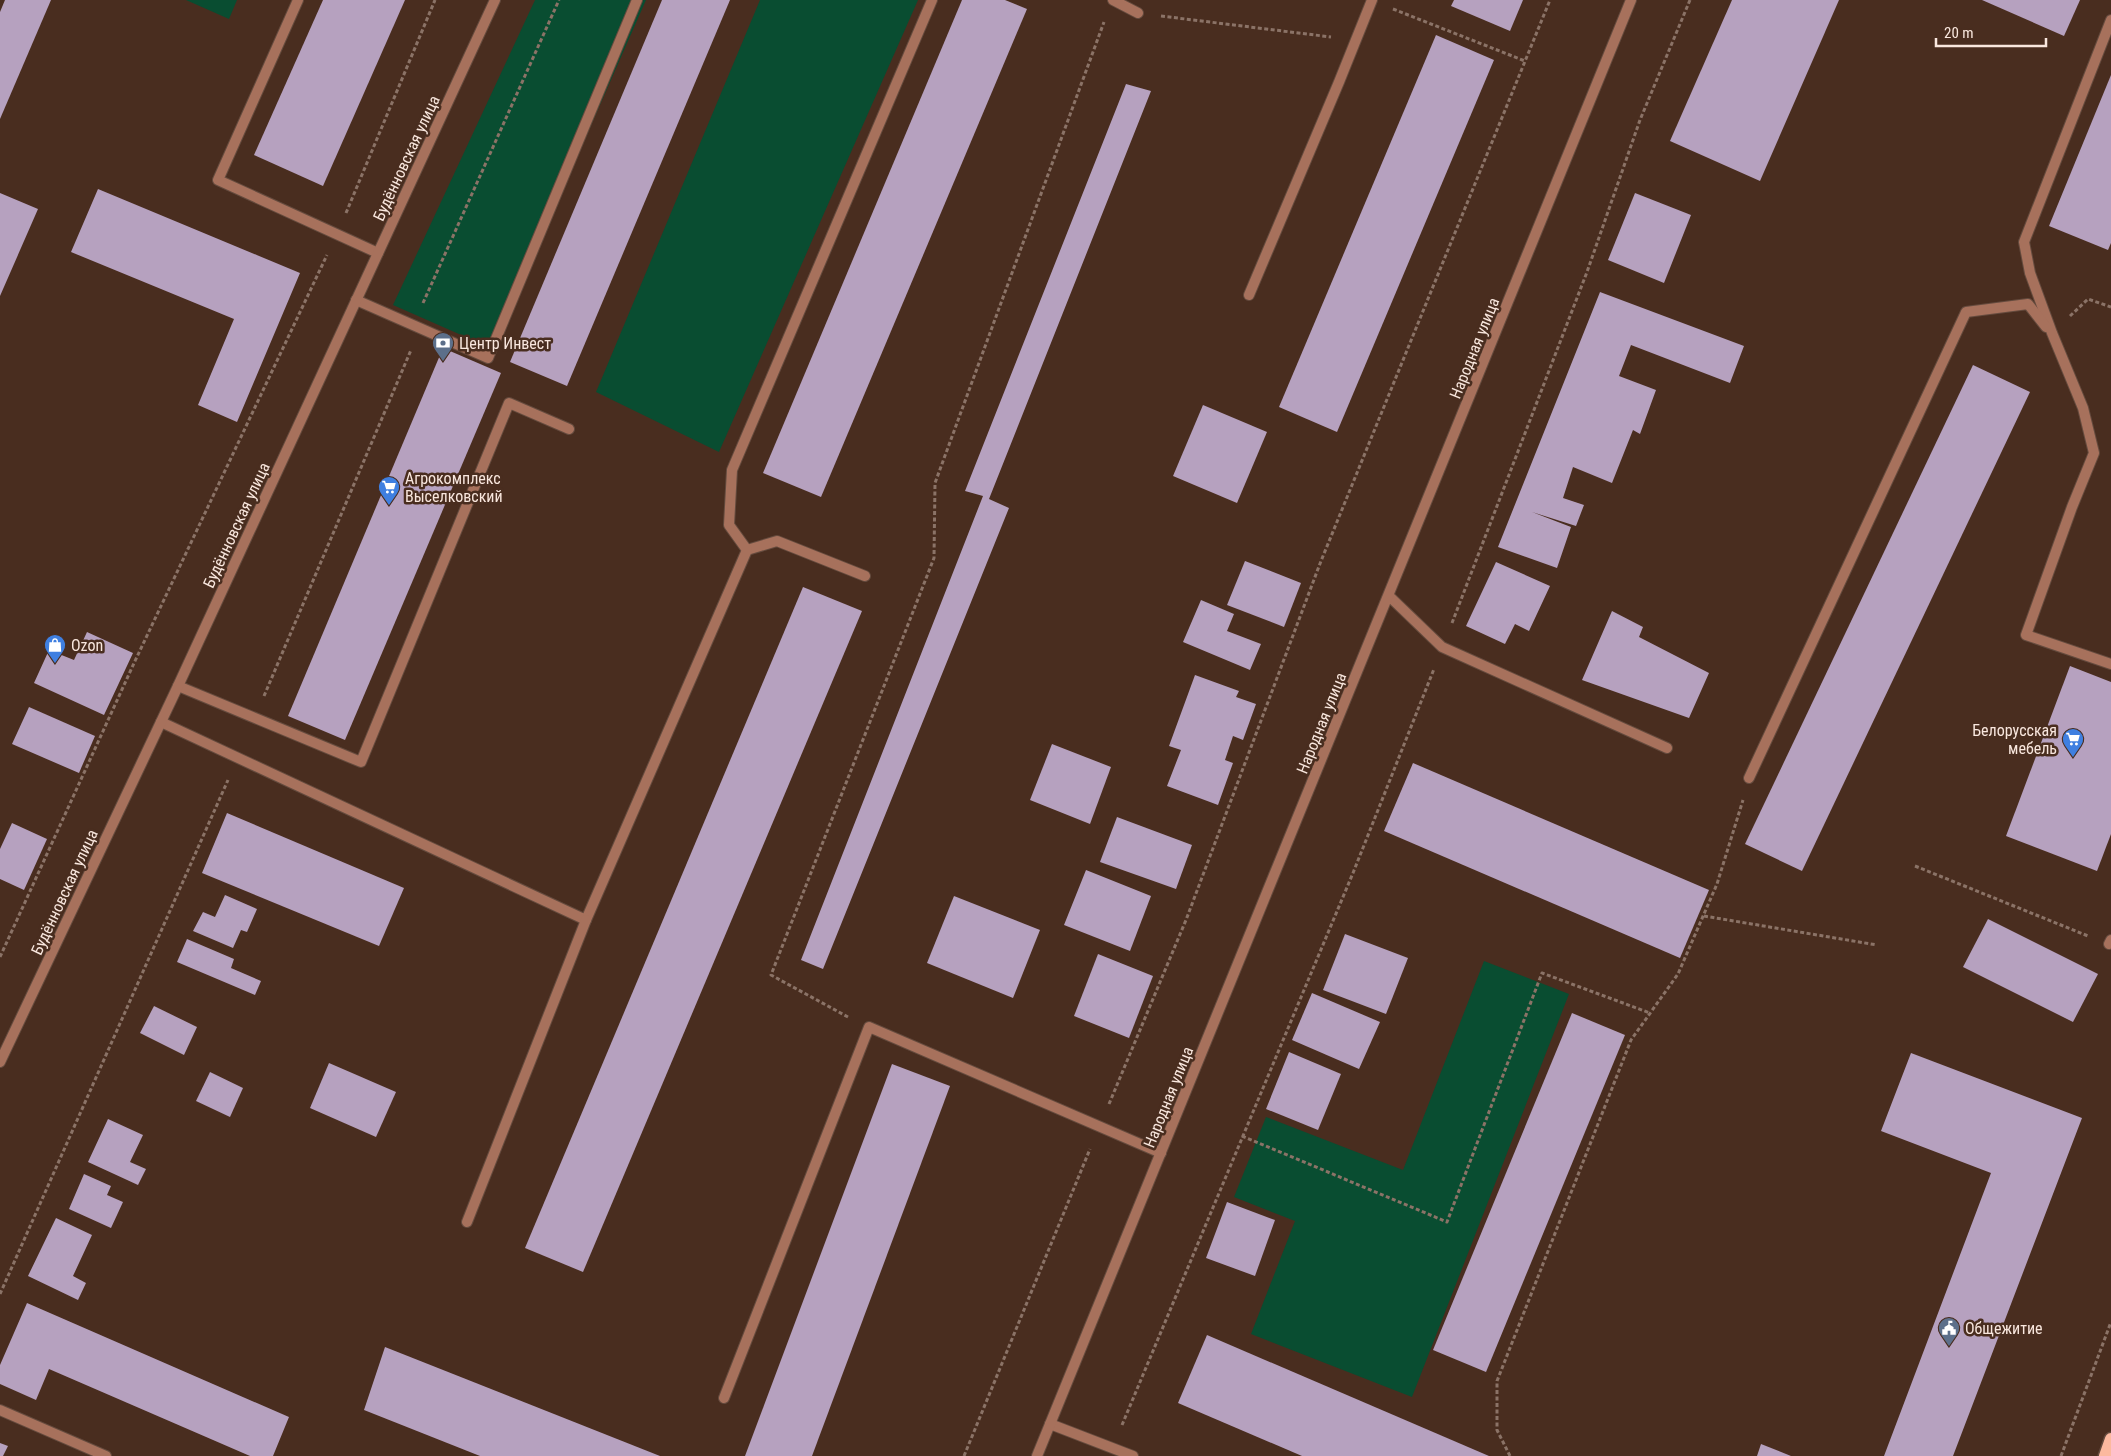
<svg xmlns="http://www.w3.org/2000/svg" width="2111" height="1456" font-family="'Roboto Condensed',sans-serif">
	<rect width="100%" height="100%" fill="#492d1f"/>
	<g fill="#094d31">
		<path d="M186,0H237L229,19Z"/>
		<path d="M535,0H646L493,349L393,305Z"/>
		<path d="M760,0H918L719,452L596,392Z"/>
		<path d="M1484,961L1569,994L1412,1397L1251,1334L1295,1221L1234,1197L1266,1117L1403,1170Z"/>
	</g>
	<g fill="#b6a1bf">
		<path d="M5,0H51L0,119V12Z"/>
		<path d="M323,0H405L323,186L254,155Z"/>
		<path d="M662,0H730L567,386L510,362Z"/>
		<path d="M962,0H1005L1027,9L821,497L763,473Z"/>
		<path d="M1454,0H1523L1510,31L1451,6Z"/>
		<path d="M1732,0H1839L1760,181L1670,141Z"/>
		<path d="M1982,0H2080L2064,36Z"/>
		<path d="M1436,35L1494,60L1337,432L1279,407Z"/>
		<path d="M2111,75V243L2108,250L2049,226Z"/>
		<path d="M1126,84L1151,91L989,499L1009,508L823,969L801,960L983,496L965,491Z"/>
		<path d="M98,189L300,273L237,422L198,405L234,319L71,252Z"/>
		<path d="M0,193L38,209L0,296Z"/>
		<path d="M1635,193L1691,215L1664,283L1608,260Z"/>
		<path d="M1600,292L1744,346L1730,383L1631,345L1619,376L1656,390L1640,434L1633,430L1612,483L1573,467L1563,498L1584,505L1576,526L1532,512L1571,527L1557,568L1498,547Z"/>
		<path d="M443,348L501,373L345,740L288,716Z"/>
		<path d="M1973,365L2030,392L1802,871L1745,844Z"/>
		<path d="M1203,405L1267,432L1237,503L1173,476Z"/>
		<path d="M1245,561L1301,583L1284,627L1227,605Z"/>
		<path d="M1496,562L1550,586L1529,631L1515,624L1505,644L1466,626Z"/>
		<path d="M803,587L862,611L583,1272L525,1248Z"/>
		<path d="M1201,600L1234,614L1227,631L1261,644L1250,670L1183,642Z"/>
		<path d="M1612,611L1643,627L1639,637L1709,673L1689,718L1582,680Z"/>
		<path d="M87,632L133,653L104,715L34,683L49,650L74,660Z"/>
		<path d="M2070,666L2111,682V834L2097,871L2006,836Z"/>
		<path d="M1195,675L1239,691L1236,697L1256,704L1243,740L1233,736L1225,760L1233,763L1218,805L1167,786L1181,750L1169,746Z"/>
		<path d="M29,707L95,736L79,773L12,744Z"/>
		<path d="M1052,744L1111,767L1090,824L1030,800Z"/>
		<path d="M1413,763L1709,890L1680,958L1384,831Z"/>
		<path d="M227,813L404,888L379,946L202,873Z"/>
		<path d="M1117,817L1192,845L1176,889L1100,862Z"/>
		<path d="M12,823L47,839L24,890L0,879V849Z"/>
		<path d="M1086,870L1151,896L1130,951L1064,925Z"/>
		<path d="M225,895L257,909L247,932L241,930L233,948L193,931L203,912L215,917Z"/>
		<path d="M954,896L1040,930L1013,998L927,963Z"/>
		<path d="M1988,919L2098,974L2073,1022L1963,967Z"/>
		<path d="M1345,934L1408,958L1386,1014L1323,990Z"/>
		<path d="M187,939L234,959L231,968L261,981L255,995L177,962Z"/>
		<path d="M1098,954L1153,976L1129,1038L1074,1016Z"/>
		<path d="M1312,993L1380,1022L1359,1069L1292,1040Z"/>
		<path d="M154,1006L197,1027L184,1055L140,1033Z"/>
		<path d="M1572,1013L1625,1035L1486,1372L1433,1350Z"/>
		<path d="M1289,1052L1341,1074L1318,1130L1266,1109Z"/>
		<path d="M1911,1053L2082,1118L1953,1456H1884L1991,1173L1881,1131Z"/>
		<path d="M329,1063L396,1092L376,1137L310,1108Z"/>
		<path d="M892,1064L950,1086L812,1456H745Z"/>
		<path d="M210,1072L243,1088L230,1117L196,1101Z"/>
		<path d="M108,1119L143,1135L130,1162L146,1169L138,1185L88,1162Z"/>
		<path d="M84,1174L111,1186L107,1195L123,1202L111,1228L69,1209Z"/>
		<path d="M1227,1202L1275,1220L1255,1276L1206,1258Z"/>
		<path d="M56,1218L92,1235L73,1276L86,1283L78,1300L28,1276Z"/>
		<path d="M27,1303L289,1417L273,1456H250L49,1369L36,1400L0,1384V1365Z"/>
		<path d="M1207,1335L1489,1456H1302L1178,1403Z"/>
		<path d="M385,1347L660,1456H480L364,1410Z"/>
		<path d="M0,1443L8,1446L3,1456H0Z"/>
		<path d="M1761,1444L1791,1456H1757Z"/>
	</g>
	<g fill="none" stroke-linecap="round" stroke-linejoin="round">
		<g stroke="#654b3e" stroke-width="12">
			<g id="service">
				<path d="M298,0L218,180L378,253"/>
				<path d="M1113,0L1138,13"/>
				<path d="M2111,20L2024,242L2030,273L2052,333L2083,408L2094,453L2072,507L2026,635L2111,664"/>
				<path d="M1249,295L1339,82L1372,0"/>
				<path d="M356,300L488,358L637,0"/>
				<path d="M747,550L777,541L865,576"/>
				<path d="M1389,596L1442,647L1667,748"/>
				<path d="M178,686L361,762L509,403L569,429"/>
				<path d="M161,722L586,920L747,550L729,525L732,470L932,0"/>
				<path d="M1749,778L1966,312L2028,304L2046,327"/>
				<path d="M2109,944L2111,940"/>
				<path d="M467,1222L586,920"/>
				<path d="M724,1398L869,1027L1161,1153"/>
				<path d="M0,1410L106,1456"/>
				<path d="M1050,1424L1133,1456"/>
			</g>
		</g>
		<g stroke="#654b3e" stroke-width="12">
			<path id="minor" d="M1037,1456L1631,0"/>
		</g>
		<g stroke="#654b3e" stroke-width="12">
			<path id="tertiary" d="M0,1062L178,686L495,0"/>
		</g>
		<g stroke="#654b3e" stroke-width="15">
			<path id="primary" d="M2105,1456L2111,1439"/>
		</g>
		<g stroke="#8b7367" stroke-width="3" stroke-dasharray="4 2.5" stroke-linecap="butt">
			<path d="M1393,9L1525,61"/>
			<path d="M1161,16L1331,37"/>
			<path d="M346,213L435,0"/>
			<path d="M423,303L559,0"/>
			<path d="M2070,316L2088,299L2111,307"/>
			<path d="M1452,623L1587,272L1640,120L1690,0"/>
			<path d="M264,696L411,350"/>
			<path d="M1915,866L2088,936"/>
			<path d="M1704,916L1877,945"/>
			<path d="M0,957L135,661L327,255"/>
			<path d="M848,1017L771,975L934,558L935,483L1104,22"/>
			<path d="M1109,1104L1186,920L1321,561L1550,0"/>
			<path d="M1242,1136L1447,1222L1542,973L1650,1013"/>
			<path d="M0,1294L228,780"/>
			<path d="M1122,1425L1353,873L1434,669"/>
			<path d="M964,1456L1090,1149"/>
			<path d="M1510,1456L1497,1430V1381L1631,1040L1678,974L1717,884L1743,800"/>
			<path d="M2061,1456L2111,1322"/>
		</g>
		<use href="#service" stroke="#a7715c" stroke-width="10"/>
		<use href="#minor" stroke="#a7715c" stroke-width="10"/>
		<use href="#tertiary" stroke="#a7715c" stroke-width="10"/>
		<use href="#primary" stroke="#fcb99f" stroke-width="12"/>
	</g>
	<defs>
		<g id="bank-pin" transform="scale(1.125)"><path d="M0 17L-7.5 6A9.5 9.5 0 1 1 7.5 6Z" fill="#5c6f8a" stroke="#492d1f"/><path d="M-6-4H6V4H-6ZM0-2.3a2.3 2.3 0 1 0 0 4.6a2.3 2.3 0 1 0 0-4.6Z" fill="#fff"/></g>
		<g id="supermarket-pin" transform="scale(1.125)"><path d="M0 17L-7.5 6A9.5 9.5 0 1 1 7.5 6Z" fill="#3f7fe0" stroke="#492d1f"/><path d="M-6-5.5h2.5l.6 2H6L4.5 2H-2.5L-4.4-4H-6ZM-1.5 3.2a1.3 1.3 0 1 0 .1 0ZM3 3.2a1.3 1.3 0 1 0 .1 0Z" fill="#fff"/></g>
		<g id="shop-pin" transform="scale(1.125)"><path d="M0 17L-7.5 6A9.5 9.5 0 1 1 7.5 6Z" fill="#3f7fe0" stroke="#492d1f"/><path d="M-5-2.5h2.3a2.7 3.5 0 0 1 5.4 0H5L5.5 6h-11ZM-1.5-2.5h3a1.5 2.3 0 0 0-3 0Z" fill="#fff"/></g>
		<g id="civic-pin" transform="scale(1.125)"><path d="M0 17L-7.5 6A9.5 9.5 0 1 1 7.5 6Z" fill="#5c6f8a" stroke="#492d1f"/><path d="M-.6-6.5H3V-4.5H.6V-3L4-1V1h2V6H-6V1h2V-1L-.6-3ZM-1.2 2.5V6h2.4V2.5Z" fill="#fff"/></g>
	</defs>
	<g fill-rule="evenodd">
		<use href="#bank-pin" x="443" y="343"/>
		<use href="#supermarket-pin" x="389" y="487"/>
		<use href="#shop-pin" x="55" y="645"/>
		<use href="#supermarket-pin" x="2073" y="739"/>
		<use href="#civic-pin" x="1949" y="1328"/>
	</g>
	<g text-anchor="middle" stroke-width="5" stroke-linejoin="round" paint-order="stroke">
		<g font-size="16" fill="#f9e7de" stroke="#492d1f">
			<text transform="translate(406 158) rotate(-65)" y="6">Будённовская улица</text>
			<text transform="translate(1474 348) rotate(-68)" y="6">Народная улица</text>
			<text transform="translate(236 525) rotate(-65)" y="6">Будённовская улица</text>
			<text transform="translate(1321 723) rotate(-68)" y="6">Народная улица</text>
			<text transform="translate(64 892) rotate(-65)" y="6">Будённовская улица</text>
			<text transform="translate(1168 1097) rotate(-68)" y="6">Народная улица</text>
		</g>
		<g font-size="16" fill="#f9e7de" stroke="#492d1f" text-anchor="start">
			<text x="459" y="349">Центр Инвест</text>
			<text x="405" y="484">Агрокомплекс<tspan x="405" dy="18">Выселковский</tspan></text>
			<text x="71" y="651">Ozon</text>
			<text x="2057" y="736" text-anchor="end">Белорусская<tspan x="2057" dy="18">мебель</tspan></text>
			<text x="1965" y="1334">Общежитие</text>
		</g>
	</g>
	<path d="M1936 38v8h110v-8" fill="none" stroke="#f9e7de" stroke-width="2.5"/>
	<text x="1944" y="38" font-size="15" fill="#f9e7de" stroke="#492d1f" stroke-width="4" paint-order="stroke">20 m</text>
</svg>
